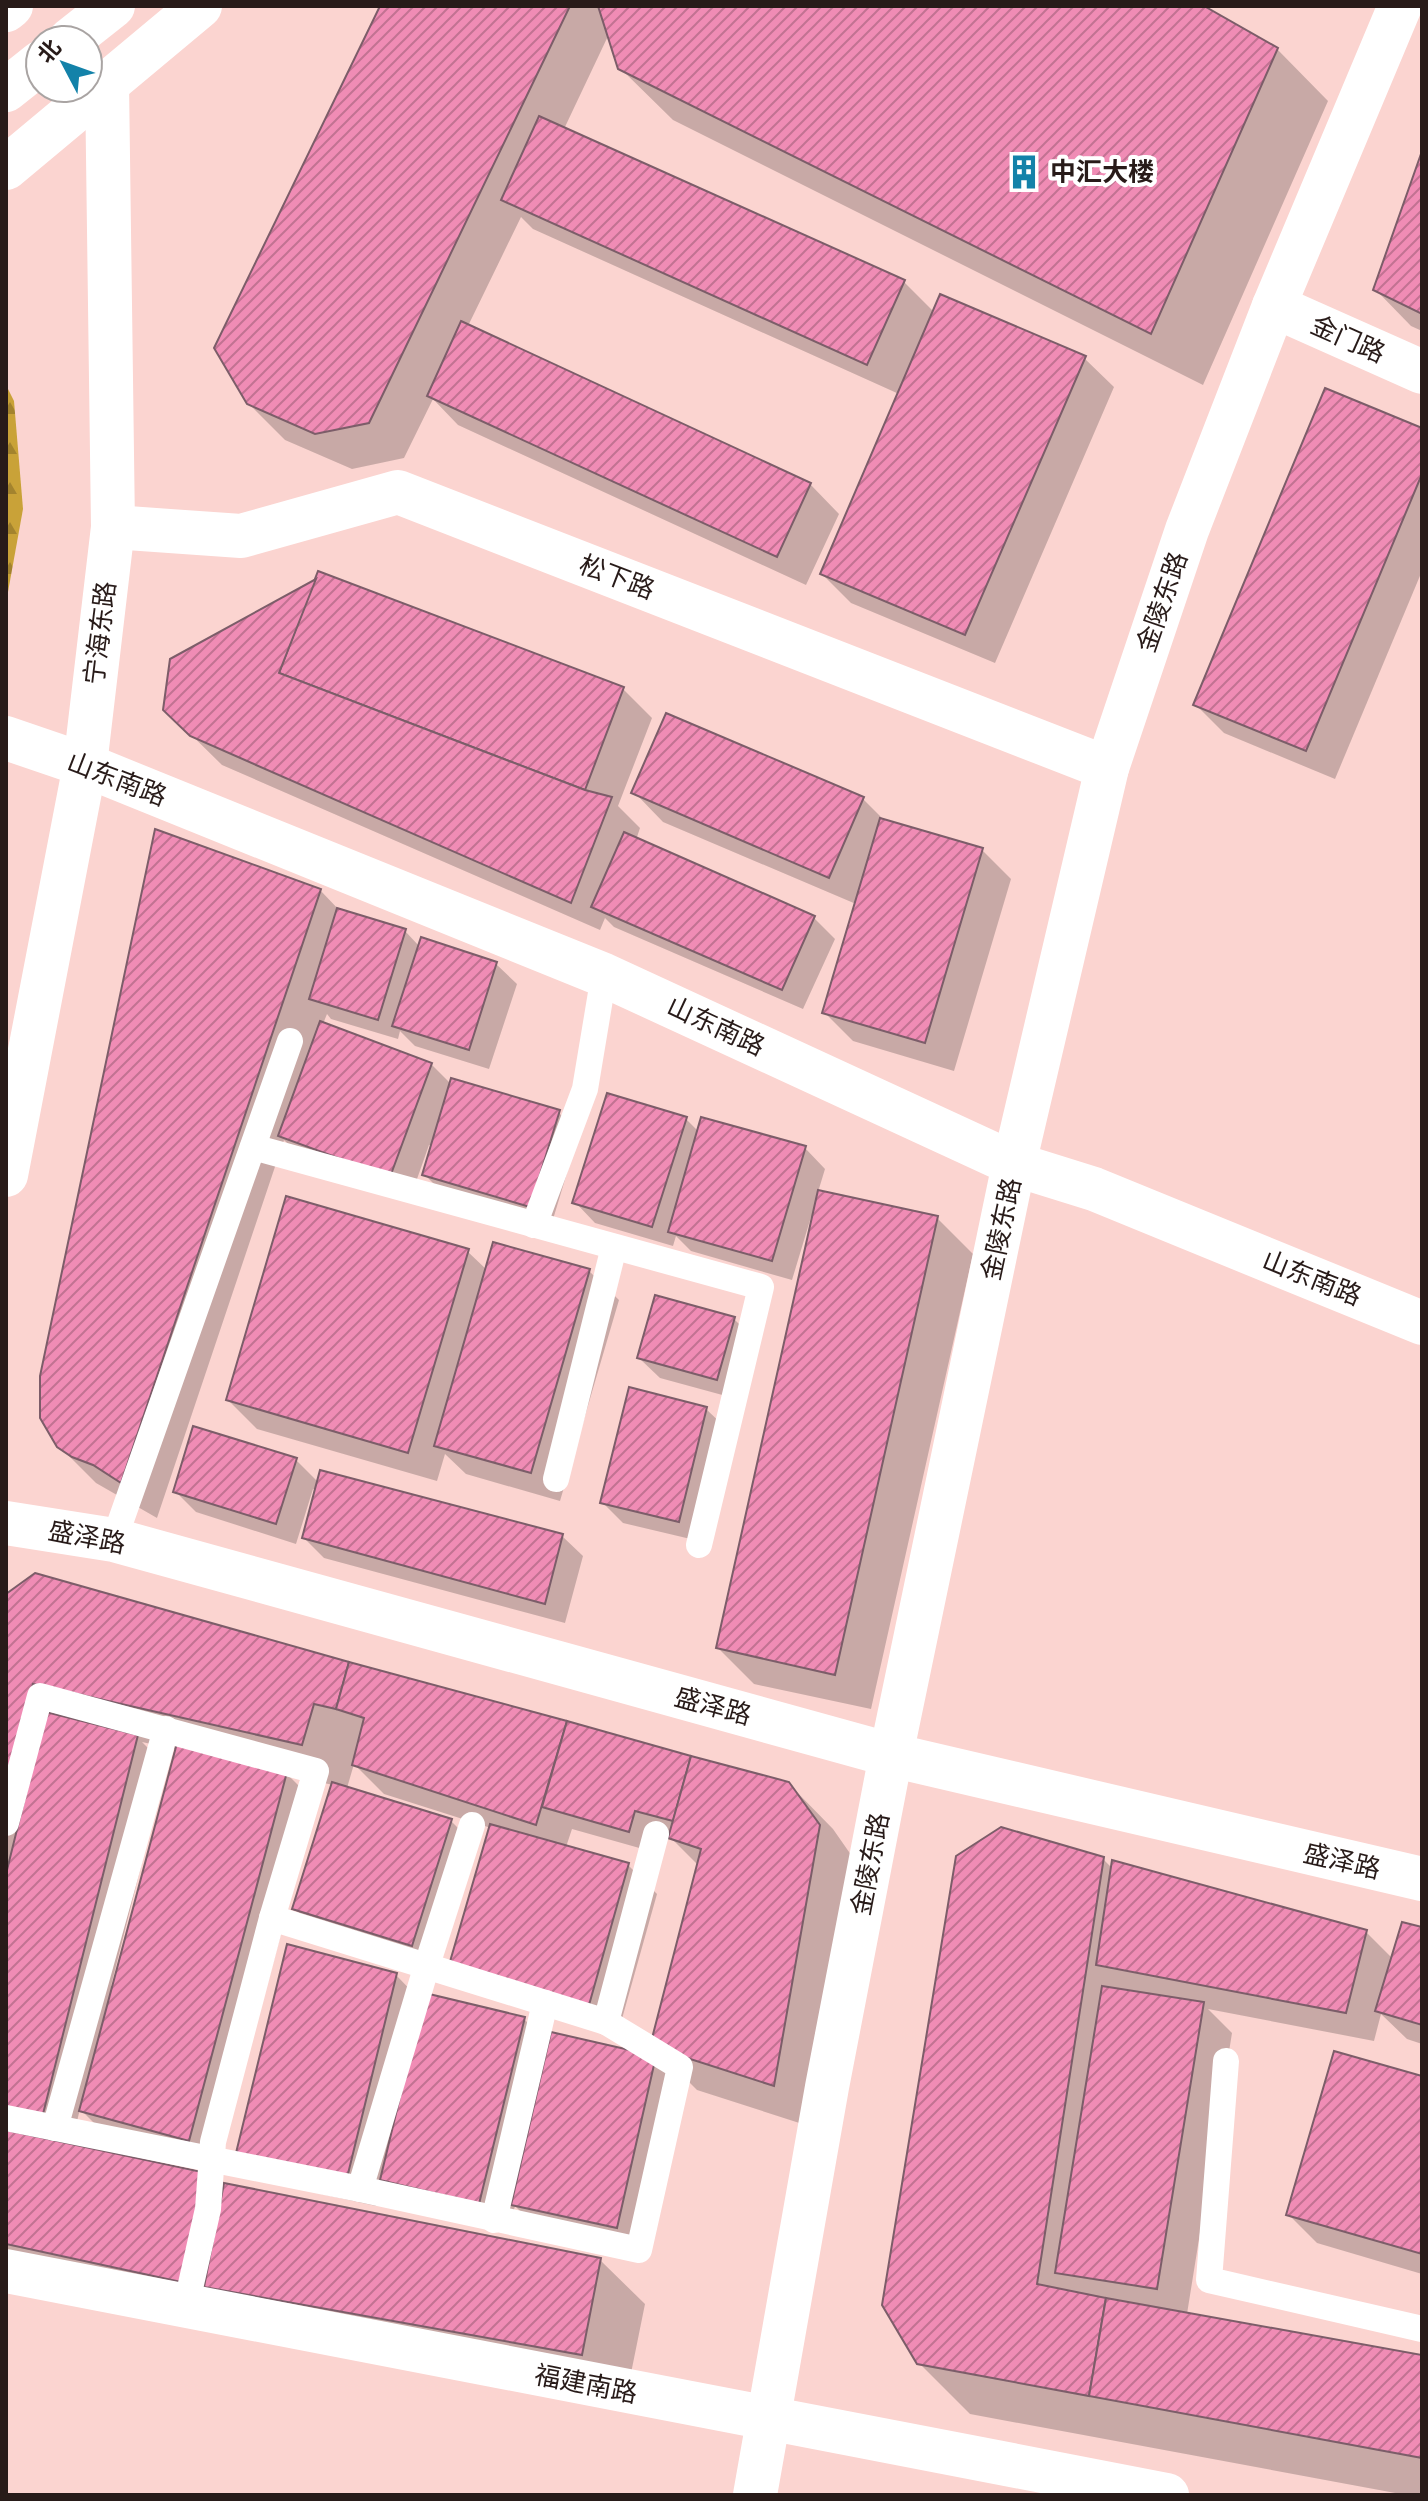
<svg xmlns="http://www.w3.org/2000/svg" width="1428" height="2501" font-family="Lato,'Noto Sans SC',sans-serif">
	<defs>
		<pattern id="forest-firs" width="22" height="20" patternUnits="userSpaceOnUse" patternTransform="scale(2)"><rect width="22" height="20" fill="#c9a238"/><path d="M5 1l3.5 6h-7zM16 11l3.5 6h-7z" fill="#a3832e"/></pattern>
		<pattern id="building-hatch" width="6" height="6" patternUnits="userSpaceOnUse" patternTransform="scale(2)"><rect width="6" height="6" fill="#f08cb5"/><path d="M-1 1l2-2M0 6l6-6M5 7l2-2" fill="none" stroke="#c27292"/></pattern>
	</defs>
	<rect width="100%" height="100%" fill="#fbd4d0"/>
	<path fill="url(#forest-firs)" d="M6,385L14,401L23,509L6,603Z"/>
	<g fill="#0003" fill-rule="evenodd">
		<path d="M382,6H1200L1277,49L1328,101L1203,385L673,120L620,68L609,34L564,129L904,282L934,312L1084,358L1114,387L995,663L851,603L822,574L899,394L533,229L521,217L468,326L810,484L839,514L806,585L458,425L433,399L404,458L352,469L285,440L248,403Z"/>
		<path d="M1422,155V331L1411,326L1375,289Z"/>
		<path d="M1422,431V571L1335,779L1224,733L1195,704Z"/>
		<path d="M622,688L652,718L618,806L640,828L636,840L814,918L835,939L803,1009L614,927L605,918L600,930L222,765L166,710Z"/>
		<path d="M634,792L863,799L886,822L982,850L1011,879L954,1071L853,1041L824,1012L856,904L663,822Z"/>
		<path d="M320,890L341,912L405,931L420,947L496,964L517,984L489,1069L415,1046L400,1031L398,1039L331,1019L327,1014L323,1024L431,1064L451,1084L558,1112L579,1133L551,1226L445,1195L424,1174L433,1146L429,1145L411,1196L300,1156L284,1140L157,1518L96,1483L59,1446Z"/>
		<path d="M686,1119L699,1132L805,1148L825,1169L818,1192L937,1218L973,1254L871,1709L754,1684L718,1648L814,1218L811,1217L792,1280L691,1251L676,1236L673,1246L595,1223L575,1202Z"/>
		<path d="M467,1251L487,1270L589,1271L619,1300L560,1501L466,1474L445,1454L437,1481L257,1429L228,1400Z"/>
		<path d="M734,1319L754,1339L737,1399L660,1378L639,1358Z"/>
		<path d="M706,1409L727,1429L699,1541L623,1523L602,1502Z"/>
		<path d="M296,1460L319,1483L562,1536L583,1556L565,1623L324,1558L304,1538L317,1490L313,1489L296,1544L196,1512L175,1491Z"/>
		<path d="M6,1596L566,1723L788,1783L833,1829L863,1872L818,2129L697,2090L653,2046L698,1865L670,1837L671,1834L656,1830L650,1851L572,1829L566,1847L628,1865L657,1894L618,2033L480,1994L491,1828L384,1794L354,1764L347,1788L451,1821L471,1841L432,1966L315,1929L294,1908L333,1785L288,1775L316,1803L218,2168L111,2140L80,2109L71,2146L223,2196L600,2260L645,2304L626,2398L6,2278V1768L20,1772L6,1764ZM142,1742L178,1750L114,1987L111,1986L166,1766Z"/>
		<path d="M1103,1859L1113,1869L1366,1932L1393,1959L1422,1930V2044L1407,2039L1381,2014L1374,2041L1208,2009L1232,2033L1187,2314L1422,2357V2495H1406L970,2414L919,2363Z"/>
		<path d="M396,1975L424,2004L524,2019L550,2045L655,2058L684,2087L646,2256L542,2233L515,2206L508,2232L382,2180L376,2206L267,2182Z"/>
		<path d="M1422,2079V2274L1317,2243L1288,2214Z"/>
	</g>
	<g fill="url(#building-hatch)" stroke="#7c5d69" stroke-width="2">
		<path d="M380,6H570L369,423L315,434L247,404L214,348Z"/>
		<path d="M598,6H1204L1278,48L1151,334L618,69Z"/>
		<path d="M539,116L905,280L867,365L501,200Z"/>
		<path d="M1422,151V314L1373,290Z"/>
		<path d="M940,294L1086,356L965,635L820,574Z"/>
		<path d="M461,321L811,483L777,557L427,396Z"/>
		<path d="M1325,388L1422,428V474L1306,751L1193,705Z"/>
		<path d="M318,571L624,687L585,790L279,673Z"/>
		<path d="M316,579L279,673L585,790L612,797L571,903L190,736L163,710L170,659Z"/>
		<path d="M666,713L864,797L829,878L631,793Z"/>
		<path d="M880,818L983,848L925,1043L822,1013Z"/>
		<path d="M155,829L321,889L121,1483L93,1465L72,1457L57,1447L40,1418V1376Z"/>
		<path d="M624,832L815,916L782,990L591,907Z"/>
		<path d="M337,908L406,929L378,1020L309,999Z"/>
		<path d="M421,937L497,962L469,1050L392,1026Z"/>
		<path d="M320,1021L432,1063L390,1177L278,1136Z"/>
		<path d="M451,1078L560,1110L530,1207L422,1175Z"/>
		<path d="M607,1093L687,1117L652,1227L572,1203Z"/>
		<path d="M701,1117L806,1146L772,1261L668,1232Z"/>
		<path d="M818,1190L938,1216L835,1675L716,1648Z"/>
		<path d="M286,1196L469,1249L408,1453L226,1400Z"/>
		<path d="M493,1242L590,1269L531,1473L434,1446Z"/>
		<path d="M655,1295L735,1317L717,1380L637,1358Z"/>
		<path d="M629,1387L707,1407L679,1522L600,1503Z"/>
		<path d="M193,1426L297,1458L276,1524L173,1492Z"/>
		<path d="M320,1470L563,1534L545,1604L302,1538Z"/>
		<path d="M35,1573L349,1662L336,1709L314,1704L302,1745L33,1684L11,1767L6,1766V1594Z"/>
		<path d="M349,1662L567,1721L536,1825L352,1765L364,1718L336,1709Z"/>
		<path d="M46,1712L138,1735L41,2122L6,2114V1874Z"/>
		<path d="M567,1721L691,1756L673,1821L635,1811L629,1832L542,1807Z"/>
		<path d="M177,1743L287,1772L189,2141L79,2111Z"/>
		<path d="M691,1756L789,1782L820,1825L774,2086L650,2046L701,1849L668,1838Z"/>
		<path d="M332,1782L452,1819L412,1946L292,1909Z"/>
		<path d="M490,1824L629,1863L589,2005L449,1965Z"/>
		<path d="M1001,1827L1104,1857L1037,2284L1106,2298L1089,2396L917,2364L882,2305L956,1856Z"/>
		<path d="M1112,1860L1367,1930L1346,2013L1096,1965Z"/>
		<path d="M1402,1922L1422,1927V2025L1375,2011Z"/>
		<path d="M287,1944L397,1973L347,2178L236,2153Z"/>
		<path d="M1102,1986L1204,2002L1157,2289L1055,2273Z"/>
		<path d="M425,1993L525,2017L479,2204L380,2180Z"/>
		<path d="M551,2032L656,2056L617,2228L511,2205Z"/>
		<path d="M1334,2051L1422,2076V2254L1286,2215Z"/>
		<path d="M6,2130L202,2172L218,2209L204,2287L6,2244Z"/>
		<path d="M224,2183L601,2258L582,2355L204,2287Z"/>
		<path d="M1106,2298L1422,2355V2458L1089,2396Z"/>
	</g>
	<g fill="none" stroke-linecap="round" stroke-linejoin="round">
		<g stroke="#fff" stroke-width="26">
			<path d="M253,1147L761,1287L699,1545"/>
			<path d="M534,1225L585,1089L604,975"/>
			<path d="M556,1479L614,1247"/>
			<path d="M114,1540L290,1041"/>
			<path d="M6,1823L40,1696L316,1771L272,1918L213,2142L208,2209L186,2306"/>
			<path d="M272,1918L606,2022L656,1834"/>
			<path d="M1226,2061L1209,2280L1422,2329"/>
			<path d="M6,2118L360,2189L639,2250L680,2067L606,2022"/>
			<path d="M55,2128L166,1729"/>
			<path d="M360,2189L427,1965L472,1825"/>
			<path d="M494,2220L545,2003"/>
		</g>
		<g stroke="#fff" stroke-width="44">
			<path d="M1274,306L1422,372"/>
			<path d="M113,527L241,536L398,492L1107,768"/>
			<path d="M6,738L85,765L604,975L1014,1164L1094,1189L1422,1323"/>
			<path d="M6,1175L85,765L113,527L107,82"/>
			<path d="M6,1523L114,1540L891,1755L1422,1879"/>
		</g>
		<g stroke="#fff" stroke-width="44">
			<path d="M6,2271L1167,2495"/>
			<path d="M755,2495L827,2087L891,1755L1014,1164L1107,768L1187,530L1274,306L1400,6"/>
		</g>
		<path stroke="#fff" stroke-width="44" d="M6,168L200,6"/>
		<g stroke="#fff" stroke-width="44">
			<path d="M6,10L11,6"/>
			<path d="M70,40L113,6"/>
			<path d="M6,90L40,63"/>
		</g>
	</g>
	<defs>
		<g id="building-bare" transform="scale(2.76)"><path d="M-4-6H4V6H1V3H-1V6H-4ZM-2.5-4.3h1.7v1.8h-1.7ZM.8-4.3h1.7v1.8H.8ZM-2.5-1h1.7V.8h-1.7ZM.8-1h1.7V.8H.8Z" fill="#1382a9" stroke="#fff" stroke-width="2.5" paint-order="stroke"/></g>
	</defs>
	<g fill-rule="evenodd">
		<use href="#building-bare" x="1024" y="172"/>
	</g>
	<g text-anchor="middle" stroke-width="8" stroke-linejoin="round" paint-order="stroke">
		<g font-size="26" font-weight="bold" fill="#281b19" stroke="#fff" text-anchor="start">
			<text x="1050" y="181">中汇大楼</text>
		</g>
		<g font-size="26" fill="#281b19" stroke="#fff">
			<text transform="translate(1348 339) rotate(24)" y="9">金门路</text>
			<text transform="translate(617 577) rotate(21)" y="9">松下路</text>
			<text transform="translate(1162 602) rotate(-71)" y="9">金陵东路</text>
			<text transform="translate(100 633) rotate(-83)" y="9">宁海东路</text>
			<text transform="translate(117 779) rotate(21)" y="9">山东南路</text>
			<text transform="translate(716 1026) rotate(25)" y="9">山东南路</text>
			<text transform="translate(1001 1229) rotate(-78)" y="9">金陵东路</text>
			<text transform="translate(1312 1278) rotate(22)" y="9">山东南路</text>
			<text transform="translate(87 1537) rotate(11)" y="9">盛泽路</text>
			<text transform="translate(713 1706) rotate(15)" y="9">盛泽路</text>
			<text transform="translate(1342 1861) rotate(13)" y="9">盛泽路</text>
			<text transform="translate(870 1864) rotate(-79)" y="9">金陵东路</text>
			<text transform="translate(586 2384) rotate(11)" y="9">福建南路</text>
		</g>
	</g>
	<rect width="1428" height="2501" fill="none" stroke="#281b19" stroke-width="16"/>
	<g transform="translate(64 64) rotate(311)"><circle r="38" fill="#ffffff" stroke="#a9a4a3" stroke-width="2"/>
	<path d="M0-6L14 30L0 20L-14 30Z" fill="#1382a9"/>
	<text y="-12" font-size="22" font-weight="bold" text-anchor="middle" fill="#281b19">北</text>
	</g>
</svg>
